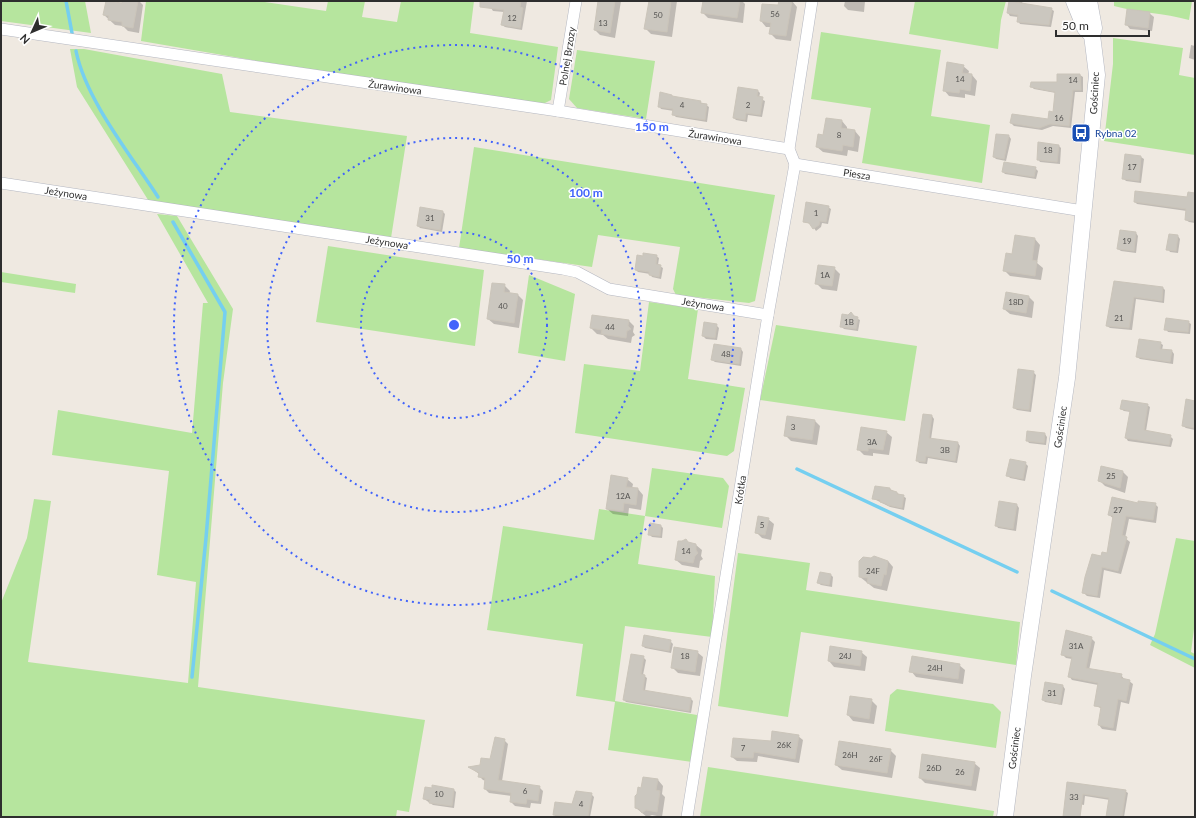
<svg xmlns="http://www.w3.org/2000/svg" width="1196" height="818" font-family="Lato,sans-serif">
	<rect width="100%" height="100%" fill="#efe9e1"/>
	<g fill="#b6e59e">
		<path d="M1,1H85L91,33L1,21Z"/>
		<path d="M146,1H258L326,11L328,1H365L362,17L397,22L401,1H474L470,33L558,47L551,100L543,104L257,61L141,41Z"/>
		<path d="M915,1H1006L1001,20L998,49L909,34Z"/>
		<path d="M1114,1H1192L1189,20C1164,13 1139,13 1114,6Z"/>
		<path d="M821,32L941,50L931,116L990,125L982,183L862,163L871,108L811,99Z"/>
		<path d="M1113,38L1183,48L1179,75L1195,78V155L1104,141L1113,64Z"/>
		<path d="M70,49H84L222,74L230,112L407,136L391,238L150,203L77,87Z"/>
		<path d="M577,50L655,61L646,119L577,108L569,99Z"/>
		<path d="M474,147L775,195L755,301L749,303L676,295L673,289L680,247L598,235L592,267L459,248Z"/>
		<path d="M157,214L177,216L233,309L223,383L198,687L425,720L409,812L397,810L396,817H1V603L27,538L34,499L51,501L28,662L188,683L196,582L157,575L169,471L52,455L58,410L192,433L203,303H208Z"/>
		<path d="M328,246L484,270L475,346L316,322Z"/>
		<path d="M1,272L76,284L75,293L1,282Z"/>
		<path d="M529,275L575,294L565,361L518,353Z"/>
		<path d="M649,302L698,309L688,379L745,388L734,451L727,456L575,433L584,364L640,371Z"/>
		<path d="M776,325L917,346L905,421L760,400Z"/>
		<path d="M652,468L723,478L729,486L722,528L645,516L638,564L715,576L712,637L625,626L615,701L697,715L696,743L692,762L608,750L615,702L576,696L583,644L487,630L503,526L594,540L599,509L645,516Z"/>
		<path d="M1176,538L1195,541V621L1191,652L1195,654V668L1150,645L1155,634Z"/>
		<path d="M738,553L810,563L806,590L1020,622L1016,665L801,632L788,717L718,706Z"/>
		<path d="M897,689L993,704L1001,712L996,748L885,731L890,695Z"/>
		<path d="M708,767L994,811L993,817H700Z"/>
	</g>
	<g fill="#0003">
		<path d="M123,1H139L143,5L139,33L128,31L123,26L115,25L104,15L123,4Z"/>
		<path d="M492,1H527L522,30L505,27L502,25L504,12L493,11L491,8Z"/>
		<path d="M599,1H621L615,38L600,35L595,30Z"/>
		<path d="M650,1H677L672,37L651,34L646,29Z"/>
		<path d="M704,1H742L745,4L743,23L708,18L702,12Z"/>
		<path d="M780,1H792L797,7L791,41L776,39L770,33L771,27H766L761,21L779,6Z"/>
		<path d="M845,1H865L864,12L848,10L844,6Z"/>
		<path d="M1010,1H1023L1022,3L1051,9L1054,11L1051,27L1020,24L1018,21L1019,17L1010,16L1008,13Z"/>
		<path d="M1149,13L1154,17L1152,31L1130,29L1126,24Z"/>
		<path d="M1191,45L1195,46V60L1189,58Z"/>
		<path d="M963,66L969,71L968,75H972L977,81L975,96L965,94V98L949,96L944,90Z"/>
		<path d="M1058,75H1080L1083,77V92H1075L1071,128L1053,126L1042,130L1014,126L1011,123L1049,120L1054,113L1056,93L1034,89L1031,86L1058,83Z"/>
		<path d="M758,91L760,93L759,98L765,101L762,117L748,115L747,122L736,120L734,118Z"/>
		<path d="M673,98L700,102L706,105L709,107L707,122L676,117L673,114L674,111L661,109L659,106Z"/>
		<path d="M842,121L847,127V130L855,131L860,137L858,152L848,150L847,156L823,152L817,147L824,136Z"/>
		<path d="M1009,136L1011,139L1006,161L996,159L994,157Z"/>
		<path d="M1039,144L1059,146L1061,148L1060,164L1040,162L1038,159Z"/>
		<path d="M1126,155L1141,157L1144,159L1141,183L1126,181L1123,178Z"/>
		<path d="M1035,168L1038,171L1036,179L1005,174L1003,172Z"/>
		<path d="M1195,199V223L1189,222L1186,220L1187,211L1137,204L1135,202Z"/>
		<path d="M828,207L831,209L828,224L822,223L821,227L816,231L812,225L804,221Z"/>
		<path d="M443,212L445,214L442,232L420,228L418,226Z"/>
		<path d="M1136,233L1138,236L1136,253L1121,251L1118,249Z"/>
		<path d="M1178,236L1180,239L1178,253L1170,252L1168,249Z"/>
		<path d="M1035,239L1040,245L1037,263L1043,268L1041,280L1010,276L1004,270L1013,255Z"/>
		<path d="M656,256L659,258L658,265L663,268L661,279L652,277L650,274L638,272L636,270Z"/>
		<path d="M834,268L840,274L837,291L822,289L816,283Z"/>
		<path d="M1115,282L1163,288L1165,290L1164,303L1136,299L1132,330L1110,328L1107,326Z"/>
		<path d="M504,285L510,291L509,294L518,295L523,300L519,328L494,324L488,319Z"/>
		<path d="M1029,297L1034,302L1032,318L1010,314L1004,309Z"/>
		<path d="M854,317L860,320L858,331L844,329L841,326Z"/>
		<path d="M628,320L634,326L633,332L635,335L632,337L631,343L608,339L603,335L597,334L591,328Z"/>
		<path d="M1188,322L1191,324L1190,334L1168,332L1166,329Z"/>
		<path d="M716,325L719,328L717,340L706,339L703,336Z"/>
		<path d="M1160,343L1163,345L1162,350L1172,351L1174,354L1173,364L1140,359L1137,357Z"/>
		<path d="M741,349L743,352L741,366L715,362L712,360Z"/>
		<path d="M1033,372L1036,375L1031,412L1017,410L1014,408Z"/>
		<path d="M1195,402V430L1186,428L1183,426Z"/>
		<path d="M1147,405L1150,407L1146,431L1170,436L1173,439L1171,447L1128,441L1126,438L1131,412L1124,411L1121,409Z"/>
		<path d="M924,415L932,416L934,419L931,439L958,443L960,446L957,463L928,458L927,464L919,463L917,460Z"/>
		<path d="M815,421L820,426L817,445L791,441L785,435Z"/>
		<path d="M886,432L892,437L889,455L873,453V456L864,455L858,449Z"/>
		<path d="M1045,434L1047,437L1046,445L1029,443L1027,440Z"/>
		<path d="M1025,463L1028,466L1025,481L1010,478L1008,475Z"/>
		<path d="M1123,472L1128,477L1125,493L1105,486L1099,480Z"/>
		<path d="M627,479L633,484L632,489H638L643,495L641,510L629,508L628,516L613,514L607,509Z"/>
		<path d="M890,489L906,498L904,510L890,507L874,499Z"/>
		<path d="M1000,502L1017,505L1019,508L1016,531L998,528L996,525Z"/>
		<path d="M1139,504H1155L1158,507L1156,523L1129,519L1125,538L1130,542L1121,574L1104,570L1100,598L1087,596L1084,593L1101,558L1108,554L1113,518L1109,515Z"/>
		<path d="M768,519L774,524L771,540L762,538L756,532Z"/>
		<path d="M661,526L663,528L662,538L652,537L649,534Z"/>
		<path d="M689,544L696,545L702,550L701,556L703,559L700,561L699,568L682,565L676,560Z"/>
		<path d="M888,561L893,567L887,591L874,588L860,577Z"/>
		<path d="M820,573L831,575L833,577L832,587L821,585L818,583Z"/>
		<path d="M1091,638L1095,642L1089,670L1121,675L1125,680L1129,681L1133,684L1129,704L1121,702L1116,731L1102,729L1099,725L1102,709L1095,705L1098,685L1072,680L1069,676L1072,659L1066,658L1062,654Z"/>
		<path d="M670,641L673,644L671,653L645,648L643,646Z"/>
		<path d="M697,652L703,657L700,676L678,673L672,667Z"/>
		<path d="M861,652L867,657L865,671L834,667L829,661Z"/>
		<path d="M643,657L646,660L643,675L647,678L645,691L691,699L693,701L691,713L626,702L624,700Z"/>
		<path d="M959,665L965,670L963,684L916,677L911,671Z"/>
		<path d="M1063,686L1065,689L1062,705L1045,702L1043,700Z"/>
		<path d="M871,700L877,706L874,724L853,721L848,715Z"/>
		<path d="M798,736L803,740L799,763L758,756L757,762L737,761L732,757L771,742Z"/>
		<path d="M504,740L508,744L502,781L539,787L543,791L541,804L531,803L530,808L515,806L511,802L512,796L489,793L485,789L486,781L483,780L479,776V774L470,767L481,766L491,760Z"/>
		<path d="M890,750L896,756L892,778L842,770L836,765Z"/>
		<path d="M974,763L980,768L976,791L925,783L920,778Z"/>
		<path d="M658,780L663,786L662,794L665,797L662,817L652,815L647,817L636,808L642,789Z"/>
		<path d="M1068,783L1125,791L1128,793L1124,817H1107L1110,800L1085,796L1084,805L1069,802Z"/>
		<path d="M454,790L456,792L454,808L433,805L424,799Z"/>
		<path d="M591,794L594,797L590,817H557L554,815Z"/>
	</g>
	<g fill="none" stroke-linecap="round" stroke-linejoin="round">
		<g stroke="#75cff0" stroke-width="3.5">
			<path d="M66,1L72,33"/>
			<path d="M76,51C86,100 130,154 158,197"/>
			<path d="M173,222L225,312L206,538L192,677"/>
			<path d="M797,469L1017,572"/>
			<path d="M1052,591L1195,659"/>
		</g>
	</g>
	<g fill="#cbc7bf" stroke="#cbc5ba">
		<path d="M106,1L122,3V1H138L133,28L122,26V22L108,20L109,16L103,15Z"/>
		<path d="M480,1H521L520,7L523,8L520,28L501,25L504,10L480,7Z"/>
		<path d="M598,1H615L610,33L594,30Z"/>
		<path d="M649,1H671L667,32L644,29Z"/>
		<path d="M703,1H740L737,18L701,13Z"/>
		<path d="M779,1H792L786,36L769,34L771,23L760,21L762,4L778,5Z"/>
		<path d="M1009,1L1052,8L1049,25L1017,22L1018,15L1007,13Z"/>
		<path d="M1127,9L1150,12L1148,28L1125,25Z"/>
		<path d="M947,62L964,65L962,73L972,74L970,91L960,89L959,93L943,91Z"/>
		<path d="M1057,74H1080L1081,90H1073L1069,126L1050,124L1039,128L1010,123L1012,114L1048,119L1049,111L1053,112L1055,92L1030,87L1031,82H1057Z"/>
		<path d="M738,87L758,90L757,96L763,97L760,115L746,113L745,120L733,118Z"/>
		<path d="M660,92L672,95V96L701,101L700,103L707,104L705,120L672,115L673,109L658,107Z"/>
		<path d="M826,118L842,120L841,128L855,130L853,147L843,145L842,151L816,147L818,134L823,135Z"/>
		<path d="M996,134L1009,135L1004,159L993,157Z"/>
		<path d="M1038,142L1059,145L1057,162L1037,160Z"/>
		<path d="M1125,154L1141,156L1139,181L1122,179Z"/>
		<path d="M1004,162L1036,167L1034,177L1002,172Z"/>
		<path d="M1135,191L1187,197L1188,192L1195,193V221L1185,220L1186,209L1134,202Z"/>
		<path d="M806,202L829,206L826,222L820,221L819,225L813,229L809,223L803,222Z"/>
		<path d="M420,207L443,211L440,230L417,226Z"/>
		<path d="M1120,230L1136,232L1134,251L1117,249Z"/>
		<path d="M1169,234L1178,235L1176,251L1166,250Z"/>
		<path d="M1015,235L1035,238L1032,260L1037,261L1035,276L1003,271L1006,253L1012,254Z"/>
		<path d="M643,253L657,255L656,264L661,265L659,277L649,275V272L635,270L637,255L643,256Z"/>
		<path d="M818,265L835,267L832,286L815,284Z"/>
		<path d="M1114,281L1163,287L1162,301L1134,297L1129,328L1106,326Z"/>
		<path d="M492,283L505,284L504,292L518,294L514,323L487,319Z"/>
		<path d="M1006,292L1029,296L1026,313L1003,309Z"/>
		<path d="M851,312L854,316L858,317L856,329L840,327L842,314L848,315Z"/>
		<path d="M592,315L629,320L628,326L631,329L627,331L626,338L601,334L602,330L590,328Z"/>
		<path d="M1166,318L1189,321L1188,332L1164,330Z"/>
		<path d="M704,322L717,324L715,338L702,336Z"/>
		<path d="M1139,339L1161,342L1160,349L1172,350L1170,362L1136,357Z"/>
		<path d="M714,344L741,348L739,364L711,360Z"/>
		<path d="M1018,369L1034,371L1029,410L1013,408Z"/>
		<path d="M1186,399L1195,401V428L1182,426Z"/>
		<path d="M1122,400L1148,404L1144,430L1171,435L1169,445L1125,438L1130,411L1120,409Z"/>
		<path d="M923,414L932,415L929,438L958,442L955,461L926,456L925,462L916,461Z"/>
		<path d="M787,416L815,420L812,440L784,436Z"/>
		<path d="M861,427L887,431L883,450L868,448V451L857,450Z"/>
		<path d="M1027,431L1045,433L1044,443L1026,441Z"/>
		<path d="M1010,459L1026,462L1023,479L1006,476Z"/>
		<path d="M1101,466L1123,471L1120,488L1098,481Z"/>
		<path d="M611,475L628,478L626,487L638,488L636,505L624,503L623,511L606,509Z"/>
		<path d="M875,486L890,488V490L897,492V494L904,495L902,508L887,505V504L880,502V500L872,499Z"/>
		<path d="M1112,497L1138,503V501L1156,503L1153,520L1126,516L1122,535L1127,537L1118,571L1102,567L1097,596L1082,593L1085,577L1092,554L1101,556L1102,552L1107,553L1113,516L1108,515Z"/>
		<path d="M999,501L1017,504L1013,529L995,526Z"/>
		<path d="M758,516L769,518L765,535L755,533Z"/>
		<path d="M650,523L661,525L660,536L648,535Z"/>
		<path d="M686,539L688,542L696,544V550L698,553L695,556L693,563L675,560L678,541H682Z"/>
		<path d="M874,556L888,561L886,575L884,574L881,586L867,583L868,578L859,577V561L863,557L871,558Z"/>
		<path d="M820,572L831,574L829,585L817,583Z"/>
		<path d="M1066,630L1092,637L1086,668L1122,674L1121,678L1130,680L1126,701L1118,699L1113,728L1098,725L1101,707L1094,706L1098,683L1068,677L1072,657L1061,655Z"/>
		<path d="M644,635L671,640L669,651L642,646Z"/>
		<path d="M830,646L862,651L860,666L828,661Z"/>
		<path d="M674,647L698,651L695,672L671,668Z"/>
		<path d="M631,654L644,656L641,674L645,675L643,690L691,698L689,711L623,700Z"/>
		<path d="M912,656L960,664L958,679L909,672Z"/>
		<path d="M1045,682L1063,685L1060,704L1042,700Z"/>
		<path d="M850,696L872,699L869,719L847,715Z"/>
		<path d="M772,731L799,735L795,759L754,752L753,758L731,757L733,738L771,741Z"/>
		<path d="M495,737L505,739L498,780L540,786L538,801L527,799L526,804L510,802L511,793L484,789L485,778L478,777L479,773L468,767L480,765L481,758L490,759Z"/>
		<path d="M839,741L891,749L887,773L835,765Z"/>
		<path d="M922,754L975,762L971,786L919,778Z"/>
		<path d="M643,777L658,779L656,790L660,791L657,812L646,810L642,813L639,809L635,808V796L637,794L638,787L641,788Z"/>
		<path d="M1067,782L1126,790L1122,817H1106L1109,798L1083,794L1080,817H1063Z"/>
		<path d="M432,785L454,789L452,806L429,803L430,800L423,799L425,787L432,788Z"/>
		<path d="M576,791L592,793L588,817L553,815L555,802L572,804Z"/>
	</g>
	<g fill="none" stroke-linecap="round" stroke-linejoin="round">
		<g stroke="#b4b7c1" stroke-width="12">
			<g id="street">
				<path d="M1,29L558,111L789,149"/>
				<path d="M558,111L576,1"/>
				<path d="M795,164L1083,211"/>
				<path d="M795,164L789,149L812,1"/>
				<path d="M1,183L563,269L577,272L609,289L768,315"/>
				<path d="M687,817L768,315L795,164"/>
			</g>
		</g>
		<g stroke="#b4b7c1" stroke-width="17">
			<g id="secondary">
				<path d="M1074,1L1085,28L1091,34"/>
				<path d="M1005,817L1023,676L1067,378L1097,75L1092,35L1094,28L1089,1"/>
			</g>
		</g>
		<use href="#street" stroke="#fff" stroke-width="11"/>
		<use href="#secondary" stroke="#fff" stroke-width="16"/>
	</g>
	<g fill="none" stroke="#4264fb" stroke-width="2" stroke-dasharray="2 4">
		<circle cx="454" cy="325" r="93"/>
		<circle cx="454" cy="325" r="187"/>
		<circle cx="454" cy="325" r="280"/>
	</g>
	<defs>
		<g id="bus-square" transform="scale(1)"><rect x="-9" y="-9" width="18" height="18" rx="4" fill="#1a4fb4" stroke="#fff"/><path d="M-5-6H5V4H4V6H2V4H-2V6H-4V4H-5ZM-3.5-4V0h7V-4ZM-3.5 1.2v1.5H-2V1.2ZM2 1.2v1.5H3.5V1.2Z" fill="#fff"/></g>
	</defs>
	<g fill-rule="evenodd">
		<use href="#bus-square" x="1081" y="133"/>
	</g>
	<g text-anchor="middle" stroke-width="3" stroke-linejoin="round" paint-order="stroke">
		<g font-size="8" fill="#555452">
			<text x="775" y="17">56</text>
			<text x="658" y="18">50</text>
			<text x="512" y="21">12</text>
			<text x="603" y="26">13</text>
			<text x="960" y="82">14</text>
			<text x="1073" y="83">14</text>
			<text x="682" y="108">4</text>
			<text x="748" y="108">2</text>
			<text x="1059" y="121">16</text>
			<text x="839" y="138">8</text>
			<text x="1048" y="153">18</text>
			<text x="1132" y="170">17</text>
			<text x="816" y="216">1</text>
			<text x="430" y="221">31</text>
			<text x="1127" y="244">19</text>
			<text x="825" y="278">1A</text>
			<text x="1016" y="305">18D</text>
			<text x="503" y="309">40</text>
			<text x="1119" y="321">21</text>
			<text x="849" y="325">1B</text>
			<text x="610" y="330">44</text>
			<text x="726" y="357">48</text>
			<text x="793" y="430">3</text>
			<text x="872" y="445">3A</text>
			<text x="945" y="453">3B</text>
			<text x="1111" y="479">25</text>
			<text x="623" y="499">12A</text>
			<text x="1118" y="513">27</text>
			<text x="762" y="528">5</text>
			<text x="686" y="554">14</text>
			<text x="873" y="574">24F</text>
			<text x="1076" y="649">31A</text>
			<text x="685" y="659">18</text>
			<text x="845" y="659">24J</text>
			<text x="935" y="671">24H</text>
			<text x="1052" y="696">31</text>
			<text x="784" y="748">26K</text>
			<text x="743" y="751">7</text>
			<text x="850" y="758">26H</text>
			<text x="876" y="762">26F</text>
			<text x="934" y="771">26D</text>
			<text x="960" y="775">26</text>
			<text x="525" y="794">6</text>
			<text x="439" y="797">10</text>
			<text x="1074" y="800">33</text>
			<text x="581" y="807">4</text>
		</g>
		<g font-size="10" fill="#2e2e2e" stroke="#fff">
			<text transform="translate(567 56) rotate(-81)" y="4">Polnej Brzozy</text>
			<text transform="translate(395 87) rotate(8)" y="4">Żurawinowa</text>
			<text transform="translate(1094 93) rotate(-87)" y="4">Gościniec</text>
			<text transform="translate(715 137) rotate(9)" y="4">Żurawinowa</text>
			<text transform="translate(857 174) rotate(9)" y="4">Piesza</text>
			<text transform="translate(66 193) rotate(9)" y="4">Jeżynowa</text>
			<text transform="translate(387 242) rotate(9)" y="4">Jeżynowa</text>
			<text transform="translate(703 304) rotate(9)" y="4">Jeżynowa</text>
			<text transform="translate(1060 427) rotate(-82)" y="4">Gościniec</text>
			<text transform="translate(740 490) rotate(-81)" y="4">Krótka</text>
			<text transform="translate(1014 748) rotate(-83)" y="4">Gościniec</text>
		</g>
		<g font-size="10" fill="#164399" stroke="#fff" text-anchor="start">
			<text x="1095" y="137">Rybna 02</text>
		</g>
	</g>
	<circle cx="454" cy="325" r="6" fill="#4264fb" stroke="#fff" stroke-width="2"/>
	<g font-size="12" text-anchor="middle" font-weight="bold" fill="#4264fb" stroke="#fff" stroke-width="3" stroke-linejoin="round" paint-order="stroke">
		<text x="652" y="131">150 m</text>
		<text x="586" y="197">100 m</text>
		<text x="520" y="263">50 m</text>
	</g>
	<rect width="1196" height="818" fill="none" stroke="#2e2e2e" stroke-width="4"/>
	<g transform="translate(32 32) rotate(226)" stroke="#ffffff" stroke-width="3" paint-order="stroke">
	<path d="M0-3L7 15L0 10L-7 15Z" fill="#2e2e2e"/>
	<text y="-6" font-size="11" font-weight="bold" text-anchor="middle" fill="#2e2e2e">N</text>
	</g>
	<path d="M1056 30v6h93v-6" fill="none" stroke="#2e2e2e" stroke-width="2"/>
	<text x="1062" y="30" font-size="12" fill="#2e2e2e" stroke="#ffffff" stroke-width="3" paint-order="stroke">50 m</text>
</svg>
